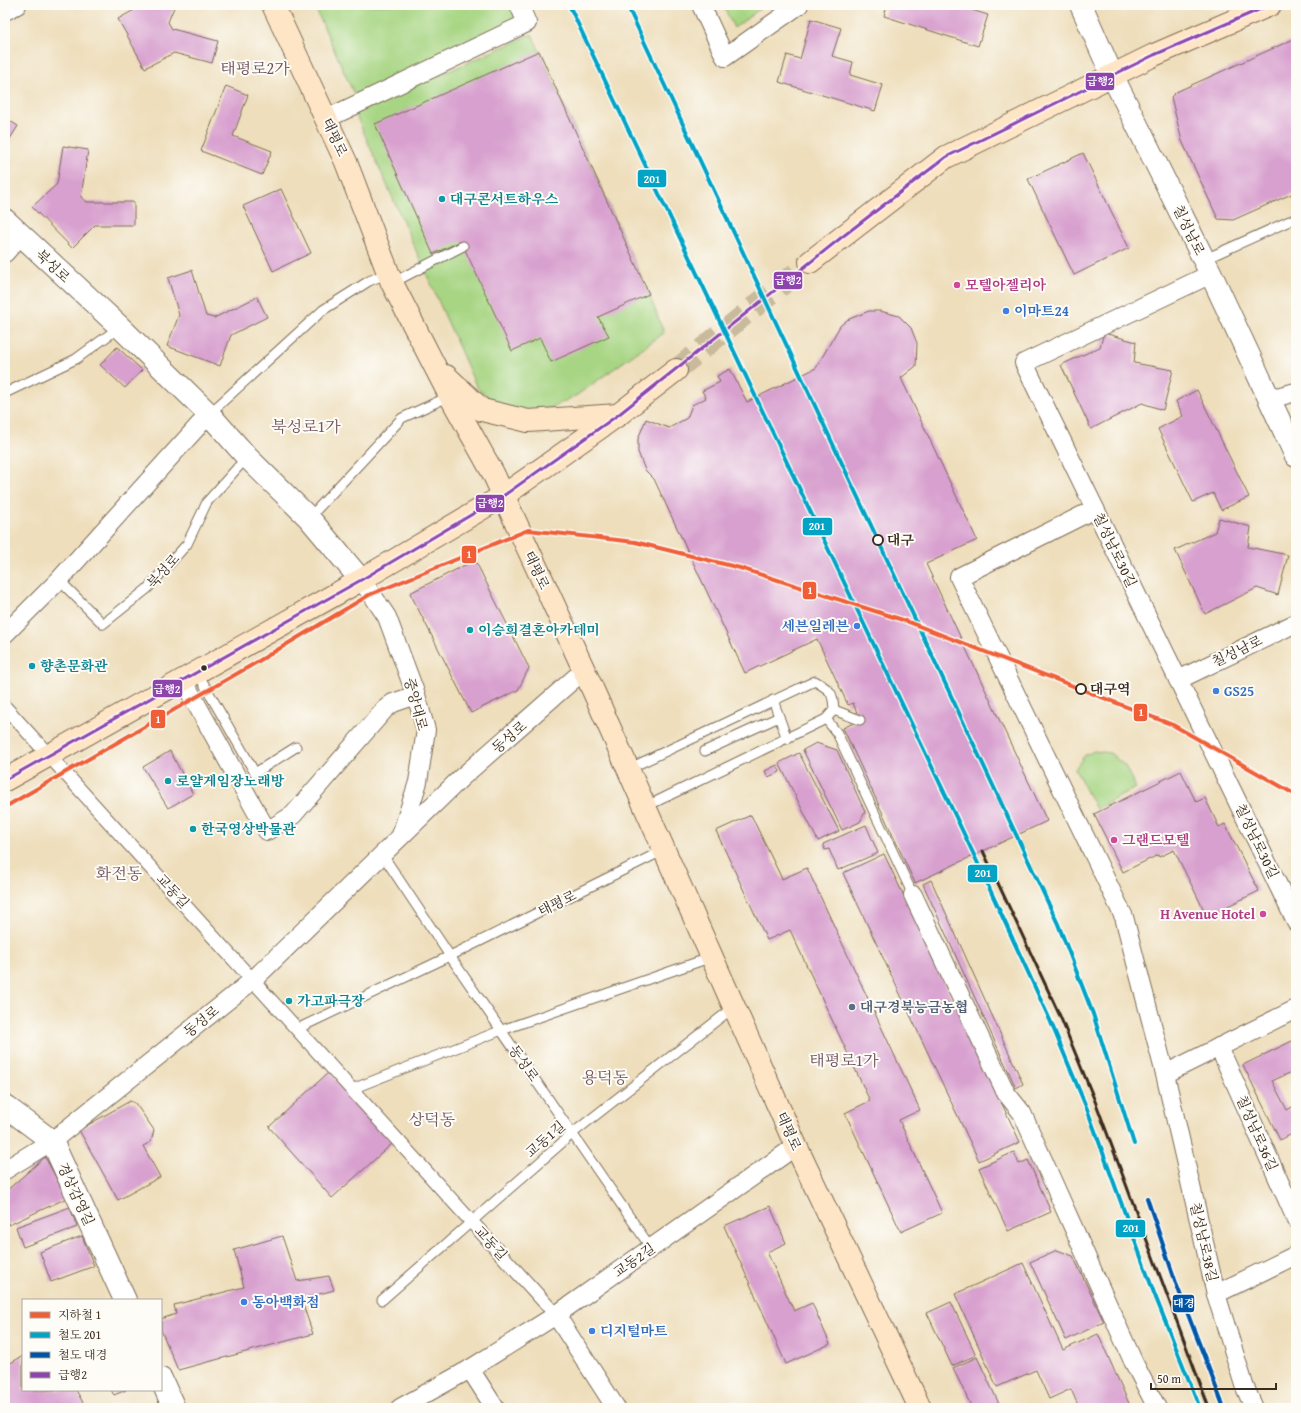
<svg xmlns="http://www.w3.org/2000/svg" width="1301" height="1413" font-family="'Gentium Book Plus','Noto Serif KR',serif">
	<rect width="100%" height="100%" fill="#fdfcf7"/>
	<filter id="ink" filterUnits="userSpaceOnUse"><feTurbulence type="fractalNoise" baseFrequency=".025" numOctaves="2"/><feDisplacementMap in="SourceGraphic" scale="8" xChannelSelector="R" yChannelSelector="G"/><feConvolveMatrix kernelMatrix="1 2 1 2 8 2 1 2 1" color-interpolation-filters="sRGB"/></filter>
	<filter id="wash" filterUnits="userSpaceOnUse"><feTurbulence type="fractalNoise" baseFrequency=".012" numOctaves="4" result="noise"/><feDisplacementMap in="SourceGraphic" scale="16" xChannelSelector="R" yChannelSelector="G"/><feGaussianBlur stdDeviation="0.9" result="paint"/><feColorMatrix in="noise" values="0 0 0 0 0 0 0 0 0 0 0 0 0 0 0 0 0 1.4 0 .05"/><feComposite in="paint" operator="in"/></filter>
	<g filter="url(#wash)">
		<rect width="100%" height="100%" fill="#eedebc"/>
		<g fill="#a7d583" stroke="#718050">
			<path d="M314,5H519L527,23L358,103Z"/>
			<path d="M723,5H765L734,28Z"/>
			<path d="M532,34L649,294L664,333L577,395L549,409L524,414L502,409L477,388L355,113Z"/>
			<path d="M1094,751L1110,753L1125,766L1136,788L1096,809L1075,769L1084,756Z"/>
		</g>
		<g id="blocks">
			<g fill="#d8a0cf">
				<path d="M143,5H175L168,22L172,29L218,41L212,63L174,53L145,68L118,19Z"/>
				<path d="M887,5H966L965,8L988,15L978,46L884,16Z"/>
				<path d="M811,19L841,28L832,56L853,62L850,75L883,85L875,111L779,82L787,55L800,59Z"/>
				<path d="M1296,38V192L1233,220L1218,219L1182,141L1171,97L1176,92Z"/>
				<path d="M539,51L649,294L598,317L609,336L551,362L540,338L512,351L461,241L433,254L375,124Z"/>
				<path d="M226,86L248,95L233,136L272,151L262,175L201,151Z"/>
				<path d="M5,118L18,126L6,145H5Z"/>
				<path d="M63,146L88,150L81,197L87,202H134V225H95L72,248L32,207L57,184Z"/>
				<path d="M1083,153L1129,248L1074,275L1028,179Z"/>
				<path d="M281,189L311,253L273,271L243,206Z"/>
				<path d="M192,270L206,316L214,318L257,297L267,317L231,335L220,366L167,346L179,315L168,278Z"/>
				<path d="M869,311H880L899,316L911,328L917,343L916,366L901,378L977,540L926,564L1047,821L915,883L843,728L860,720L853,703L848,705L817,639L745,673L654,479L645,470L638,452V439L646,419L669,428L687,418L692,405L706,398L702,391L720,382L717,376L730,369L747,402L816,368L840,326L847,320Z"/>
				<path d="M1104,333L1136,342L1134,363L1173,370L1163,410L1142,403L1091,429L1061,365L1100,347Z"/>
				<path d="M117,347L142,370L125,388L100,365Z"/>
				<path d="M1197,390L1249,497L1221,510L1213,493L1193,502L1158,429L1183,416L1176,401Z"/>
				<path d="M1219,518L1251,527L1248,547L1288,555L1278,595L1257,588L1205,614L1175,550L1215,532Z"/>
				<path d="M475,560L529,668L518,690L471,713L410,593Z"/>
				<path d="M816,743L837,750L865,812L860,822L842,830L803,750Z"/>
				<path d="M170,751L193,794L168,808L143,767Z"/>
				<path d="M799,753L839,831L818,841L779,763Z"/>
				<path d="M777,765L780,772L768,777L765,771Z"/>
				<path d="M1181,771L1196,802L1205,798L1219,827L1225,824L1259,891L1207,916L1174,850L1159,857L1158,855L1123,872L1094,814Z"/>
				<path d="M751,815L782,879L807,868L920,1110L899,1120L942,1213L901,1232L845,1113L870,1101L790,930L767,940L716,831Z"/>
				<path d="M866,825L878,853L838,870L829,849L825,850L823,844Z"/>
				<path d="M884,854L1020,1142L979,1161L843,873Z"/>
				<path d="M931,880L1023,1084L1016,1088L923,884Z"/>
				<path d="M1292,1041L1296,1048V1070L1272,1081L1287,1110L1296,1105V1132L1280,1140L1243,1065Z"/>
				<path d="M329,1072L393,1143L332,1198L269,1127Z"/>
				<path d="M130,1101L135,1103L154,1130L151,1142L143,1146L160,1177L118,1200L79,1130Z"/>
				<path d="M1014,1152L1019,1164L1028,1160L1051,1212L1008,1231L979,1168Z"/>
				<path d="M45,1157L67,1198L9,1225L5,1218V1192Z"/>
				<path d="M770,1206L786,1243L767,1252L794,1311L812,1303L830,1344L786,1364L724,1226Z"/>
				<path d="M70,1207L77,1227L23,1247L16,1227Z"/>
				<path d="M82,1236L94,1266L51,1282L40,1252Z"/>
				<path d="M282,1236L297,1281L329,1276L334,1290L301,1299L313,1334L178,1370L161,1330V1319L176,1314L174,1305L244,1287L234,1250Z"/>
				<path d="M1057,1250L1073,1256L1104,1322L1066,1340L1030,1262Z"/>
				<path d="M1023,1263L1063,1350L1098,1334L1131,1408H1079L1071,1389L1049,1399L1036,1370L997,1387L955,1294Z"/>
				<path d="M951,1302L976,1355L952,1366L927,1313Z"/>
				<path d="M23,1356V1390H76L86,1408H5V1366Z"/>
				<path d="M977,1357L1001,1408H972L953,1368Z"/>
				<path d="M111,1390H126L114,1395Z"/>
			</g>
		</g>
	</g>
	<g filter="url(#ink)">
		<use href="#blocks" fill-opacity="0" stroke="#7a6955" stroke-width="1"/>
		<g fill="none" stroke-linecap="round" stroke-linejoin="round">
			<path stroke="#caba9c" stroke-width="22" stroke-dasharray="22 11" stroke-linecap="butt" d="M676,370L810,262"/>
			<g stroke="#7a6955" stroke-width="11">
				<g id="service">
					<path d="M1203,260L1296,218"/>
					<path d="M392,283L463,246"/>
					<path d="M5,393L76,359L120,327"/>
					<path d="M209,414L323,310L369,281L388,273"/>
					<path d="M309,518L402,418L450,396"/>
					<path d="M59,580L103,624L147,589L187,544L207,502L247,457"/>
					<path d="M197,672L255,773L296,747"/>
					<path d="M773,700L787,739"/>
					<path d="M834,710L860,720"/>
					<path d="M826,719L837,733L913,895"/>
					<path d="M705,751L779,717"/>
					<path d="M628,769L815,681C831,691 833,691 834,710L826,719L645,807"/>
					<path d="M382,854L450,956L651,1248"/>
					<path d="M297,1029L450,956L664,850"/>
					<path d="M352,1089L502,1030L712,957"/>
					<path d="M382,1300L573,1133L734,1007"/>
				</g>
			</g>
			<g stroke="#7a6955" stroke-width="15">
				<path id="pedestrian" d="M5,707L556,1315"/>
			</g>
			<g stroke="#7a6955" stroke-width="20">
				<g id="minor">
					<path d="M701,5L725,57L799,5"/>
					<path d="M5,11L17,5"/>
					<path d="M326,119L527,23L519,5"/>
					<path d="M5,253L21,235"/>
					<path d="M1211,274L1024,363L1296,922"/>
					<path d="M1269,399L1296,392"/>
					<path d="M1095,509L959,577L1124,917L1165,1074L1216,1294L1244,1385L1254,1408"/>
					<path d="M361,580L373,596L387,617L416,695L426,730L418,782L401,835"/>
					<path d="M5,634L59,580L209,414"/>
					<path d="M183,680L267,831L293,815L385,709L393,703L416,695"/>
					<path d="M1178,680L1296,623"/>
					<path d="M913,895L1006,1093L1022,1113L1133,1361L1157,1408"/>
					<path d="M1219,1047L1296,1219"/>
					<path d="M1165,1074L1296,1009"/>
					<path d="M5,1170L52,1141L253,980L461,778L584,670"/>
					<path d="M1216,1294L1296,1255"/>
					<path d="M556,1315L616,1408"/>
					<path d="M470,1369L495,1408"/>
					<path d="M400,1408L470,1369L556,1315L796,1146"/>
				</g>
			</g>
			<g stroke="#7a6955" stroke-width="24">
				<g id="tertiary">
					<path d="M1081,5L1112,75L1211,274L1296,456"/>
					<path d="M5,220L120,327L209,414L247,457L309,518L361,580"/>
					<path d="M5,1106L52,1141L125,1300"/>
					<path d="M161,1379L174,1408"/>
				</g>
			</g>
			<g stroke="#7a6955" stroke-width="24">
				<g id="secondary">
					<path d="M273,5L346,162L392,283L450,396L493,473L584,670L796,1146L920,1408"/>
					<path d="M810,262L946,157L1154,55L1270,5"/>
					<path d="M446,376L482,410L528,421L618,415"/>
					<path d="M5,780L361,580L503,496L618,415L676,370"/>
				</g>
			</g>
			<use href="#service" stroke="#fff" stroke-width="9"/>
			<use href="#pedestrian" stroke="#fff" stroke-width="13"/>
			<use href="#minor" stroke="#fff" stroke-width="18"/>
			<use href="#tertiary" stroke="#fff" stroke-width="22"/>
			<use href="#secondary" stroke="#fee5c5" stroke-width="22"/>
			<path stroke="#3b2a1e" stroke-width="3" d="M983,851L1060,1016L1097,1106L1209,1408"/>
			<g stroke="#fdfcf7" stroke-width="6">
				<path id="bus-1" d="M5,780L361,580L503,496L618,415L842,237L946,157L1154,55L1270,5"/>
			</g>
			<use href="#bus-1" stroke="#8e44ad" stroke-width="3"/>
			<g stroke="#fdfcf7" stroke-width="7">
				<g id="rail-1">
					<path d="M569,5L974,855L1050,1020L1087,1109L1154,1293L1200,1408"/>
					<path d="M627,5L1058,924L1093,1014L1134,1144"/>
				</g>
			</g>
			<g stroke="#fdfcf7" stroke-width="7">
				<path id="rail-2" d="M1147,1198L1177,1286L1224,1408"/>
			</g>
			<use href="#rail-1" stroke="#03a3c5" stroke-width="4"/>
			<use href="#rail-2" stroke="#0054a6" stroke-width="4"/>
			<g stroke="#fdfcf7" stroke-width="7">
				<path id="metro-1" d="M5,807L252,665L369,595L528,530L635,542L740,568L906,621L1173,725L1296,795"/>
			</g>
			<use href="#metro-1" stroke="#ef5e37" stroke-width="4"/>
		</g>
	</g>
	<g fill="#0f9aa8" stroke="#fdfcf7" stroke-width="1.5">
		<circle cx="442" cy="199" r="4"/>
		<circle cx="470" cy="630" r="4"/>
		<circle cx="32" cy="666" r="4"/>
		<circle cx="168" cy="781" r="4"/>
		<circle cx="193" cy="829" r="4"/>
		<circle cx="289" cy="1001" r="4"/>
	</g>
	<g fill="#d1479c" stroke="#fdfcf7" stroke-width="1.5">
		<circle cx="957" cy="285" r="4"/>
		<circle cx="1114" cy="840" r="4"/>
		<circle cx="1263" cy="914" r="4"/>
	</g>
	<g fill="#3f7fe0" stroke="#fdfcf7" stroke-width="1.5">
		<circle cx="1006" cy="311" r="4"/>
		<circle cx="857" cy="626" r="4"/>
		<circle cx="1216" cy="691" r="4"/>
		<circle cx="244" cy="1302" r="4"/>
		<circle cx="592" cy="1331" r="4"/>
	</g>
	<g fill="#fdfcf7" stroke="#3b2a1e" stroke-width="2">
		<circle cx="878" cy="540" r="5"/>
		<circle cx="1081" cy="689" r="5"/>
	</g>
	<circle fill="#3b2a1e" stroke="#fdfcf7" stroke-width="1.5" cx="204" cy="668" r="3.5"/>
	<circle fill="#5c6f8a" stroke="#fdfcf7" stroke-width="1.5" cx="852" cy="1007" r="4"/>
	<g text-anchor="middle" stroke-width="4" stroke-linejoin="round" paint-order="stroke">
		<g font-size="14" fill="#3b2a1e" stroke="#fdfcf7">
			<text transform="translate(335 137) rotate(65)" y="5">태평로</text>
			<text transform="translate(1189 230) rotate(64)" y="5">칠성남로</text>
			<text transform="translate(53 266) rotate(43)" y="5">북성로</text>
			<text transform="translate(1115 550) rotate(64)" y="5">칠성남로30길</text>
			<text transform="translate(537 570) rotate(65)" y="5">태평로</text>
			<text transform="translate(163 571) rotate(-48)" y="5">북성로</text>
			<text transform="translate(1237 651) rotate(-26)" y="5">칠성남로</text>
			<text transform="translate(416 704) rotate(75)" y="5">중앙대로</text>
			<text transform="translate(509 737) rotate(-41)" y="5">동성로</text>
			<text transform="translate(1257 841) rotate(64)" y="5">칠성남로30길</text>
			<text transform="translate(173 891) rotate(48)" y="5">교동길</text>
			<text transform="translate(557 903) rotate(-26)" y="5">태평로</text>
			<text transform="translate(201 1021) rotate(-39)" y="5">동성로</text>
			<text transform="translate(524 1063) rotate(55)" y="5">동성로</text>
			<text transform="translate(789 1131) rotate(66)" y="5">태평로</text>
			<text transform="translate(1257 1133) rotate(66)" y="5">칠성남로36길</text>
			<text transform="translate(545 1139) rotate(-41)" y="5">교동1길</text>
			<text transform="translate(76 1194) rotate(65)" y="5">경상감영길</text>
			<text transform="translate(1204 1242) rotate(77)" y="5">칠성남로38길</text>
			<text transform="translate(491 1243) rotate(48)" y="5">교동길</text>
			<text transform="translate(634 1260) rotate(-35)" y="5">교동2길</text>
		</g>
		<g font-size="14" font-weight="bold" fill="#0d838f" stroke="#fdfcf7" text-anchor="start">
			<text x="450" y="204">대구콘서트하우스</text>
			<text x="478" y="635">이승희결혼아카데미</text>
			<text x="40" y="671">향촌문화관</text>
			<text x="176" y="786">로얄게임장노래방</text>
			<text x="201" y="834">한국영상박물관</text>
			<text x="297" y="1006">가고파극장</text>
		</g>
		<g font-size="14" font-weight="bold" fill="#b23c85" stroke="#fdfcf7" text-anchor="start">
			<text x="965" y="290">모텔아젤리아</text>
			<text x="1122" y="845">그랜드모텔</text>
			<text x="1255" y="919" text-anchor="end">H Avenue Hotel</text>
		</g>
		<g font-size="14" font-weight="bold" fill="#366cbe" stroke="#fdfcf7" text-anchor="start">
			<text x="1014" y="316">이마트24</text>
			<text x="849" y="631" text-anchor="end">세븐일레븐</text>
			<text x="1224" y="696">GS25</text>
			<text x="252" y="1307">동아백화점</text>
			<text x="600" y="1336">디지털마트</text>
		</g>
		<g font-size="14" font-weight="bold" fill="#3b2a1e" stroke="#fdfcf7" text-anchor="start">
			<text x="887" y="545">대구</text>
			<text x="1090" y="694">대구역</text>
		</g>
		<g font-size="14" font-weight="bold" fill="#4e5e75" stroke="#fdfcf7" text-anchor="start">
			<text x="860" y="1012">대구경북능금농협</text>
		</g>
		<g font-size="16" fill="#72535c" stroke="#fdfcf7">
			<text x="255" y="74">태평로2가</text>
			<text x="306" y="432">북성로1가</text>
			<text x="119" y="879">화전동</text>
			<text x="844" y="1066">태평로1가</text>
			<text x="605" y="1083">용덕동</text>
			<text x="432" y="1125">상덕동</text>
		</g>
	</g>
	<g stroke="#fdfcf7" stroke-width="1.5">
		<rect x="1085" y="72" width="30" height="19" rx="4" fill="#8e44ad"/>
		<rect x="637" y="169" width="30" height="19" rx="4" fill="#03a3c5"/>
		<rect x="773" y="271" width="30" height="19" rx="4" fill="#8e44ad"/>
		<rect x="475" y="494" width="30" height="19" rx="4" fill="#8e44ad"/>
		<rect x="802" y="517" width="31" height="19" rx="4" fill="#03a3c5"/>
		<rect x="461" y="545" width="16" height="19" rx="4" fill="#ef5e37"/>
		<rect x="802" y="581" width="15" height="19" rx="4" fill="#ef5e37"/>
		<rect x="152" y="679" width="31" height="19" rx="4" fill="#8e44ad"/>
		<rect x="1133" y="703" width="15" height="19" rx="4" fill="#ef5e37"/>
		<rect x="150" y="709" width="16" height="20" rx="4" fill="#ef5e37"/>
		<rect x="967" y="864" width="31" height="19" rx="4" fill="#03a3c5"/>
		<rect x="1115" y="1219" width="31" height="19" rx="4" fill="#03a3c5"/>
		<rect x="1172" y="1294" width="23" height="19" rx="4" fill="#0054a6"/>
	</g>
	<g font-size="11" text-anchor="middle" font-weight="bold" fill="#fff">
		<text x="1100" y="85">급행2</text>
		<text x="652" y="183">201</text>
		<text x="788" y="284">급행2</text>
		<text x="490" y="507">급행2</text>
		<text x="817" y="530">201</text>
		<text x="469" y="558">1</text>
		<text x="810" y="594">1</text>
		<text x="167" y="693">급행2</text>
		<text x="1141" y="716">1</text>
		<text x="158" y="723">1</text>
		<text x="983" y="877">201</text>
		<text x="1131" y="1232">201</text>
		<text x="1184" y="1307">대경</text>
	</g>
	<rect width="1301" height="1413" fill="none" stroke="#fdfcf7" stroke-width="20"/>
	<rect x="22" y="1299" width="140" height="92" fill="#fdfcf7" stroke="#afa8a0"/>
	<rect x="30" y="1312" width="20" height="6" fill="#ef5e37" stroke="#afa8a0"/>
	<text x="58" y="1319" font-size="12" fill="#3b2a1e">지하철 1</text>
	<rect x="30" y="1332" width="20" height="6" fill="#03a3c5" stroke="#afa8a0"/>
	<text x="58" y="1339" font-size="12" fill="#3b2a1e">철도 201</text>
	<rect x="30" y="1352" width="20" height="6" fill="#0054a6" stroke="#afa8a0"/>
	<text x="58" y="1359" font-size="12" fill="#3b2a1e">철도 대경</text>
	<rect x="30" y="1372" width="20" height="6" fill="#8e44ad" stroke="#afa8a0"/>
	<text x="58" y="1379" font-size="12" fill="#3b2a1e">급행2</text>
	<path d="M1151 1383v6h125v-6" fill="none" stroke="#3b2a1e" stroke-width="2"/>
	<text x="1157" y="1383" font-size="12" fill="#3b2a1e" stroke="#fdfcf7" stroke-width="3" paint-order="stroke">50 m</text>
</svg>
